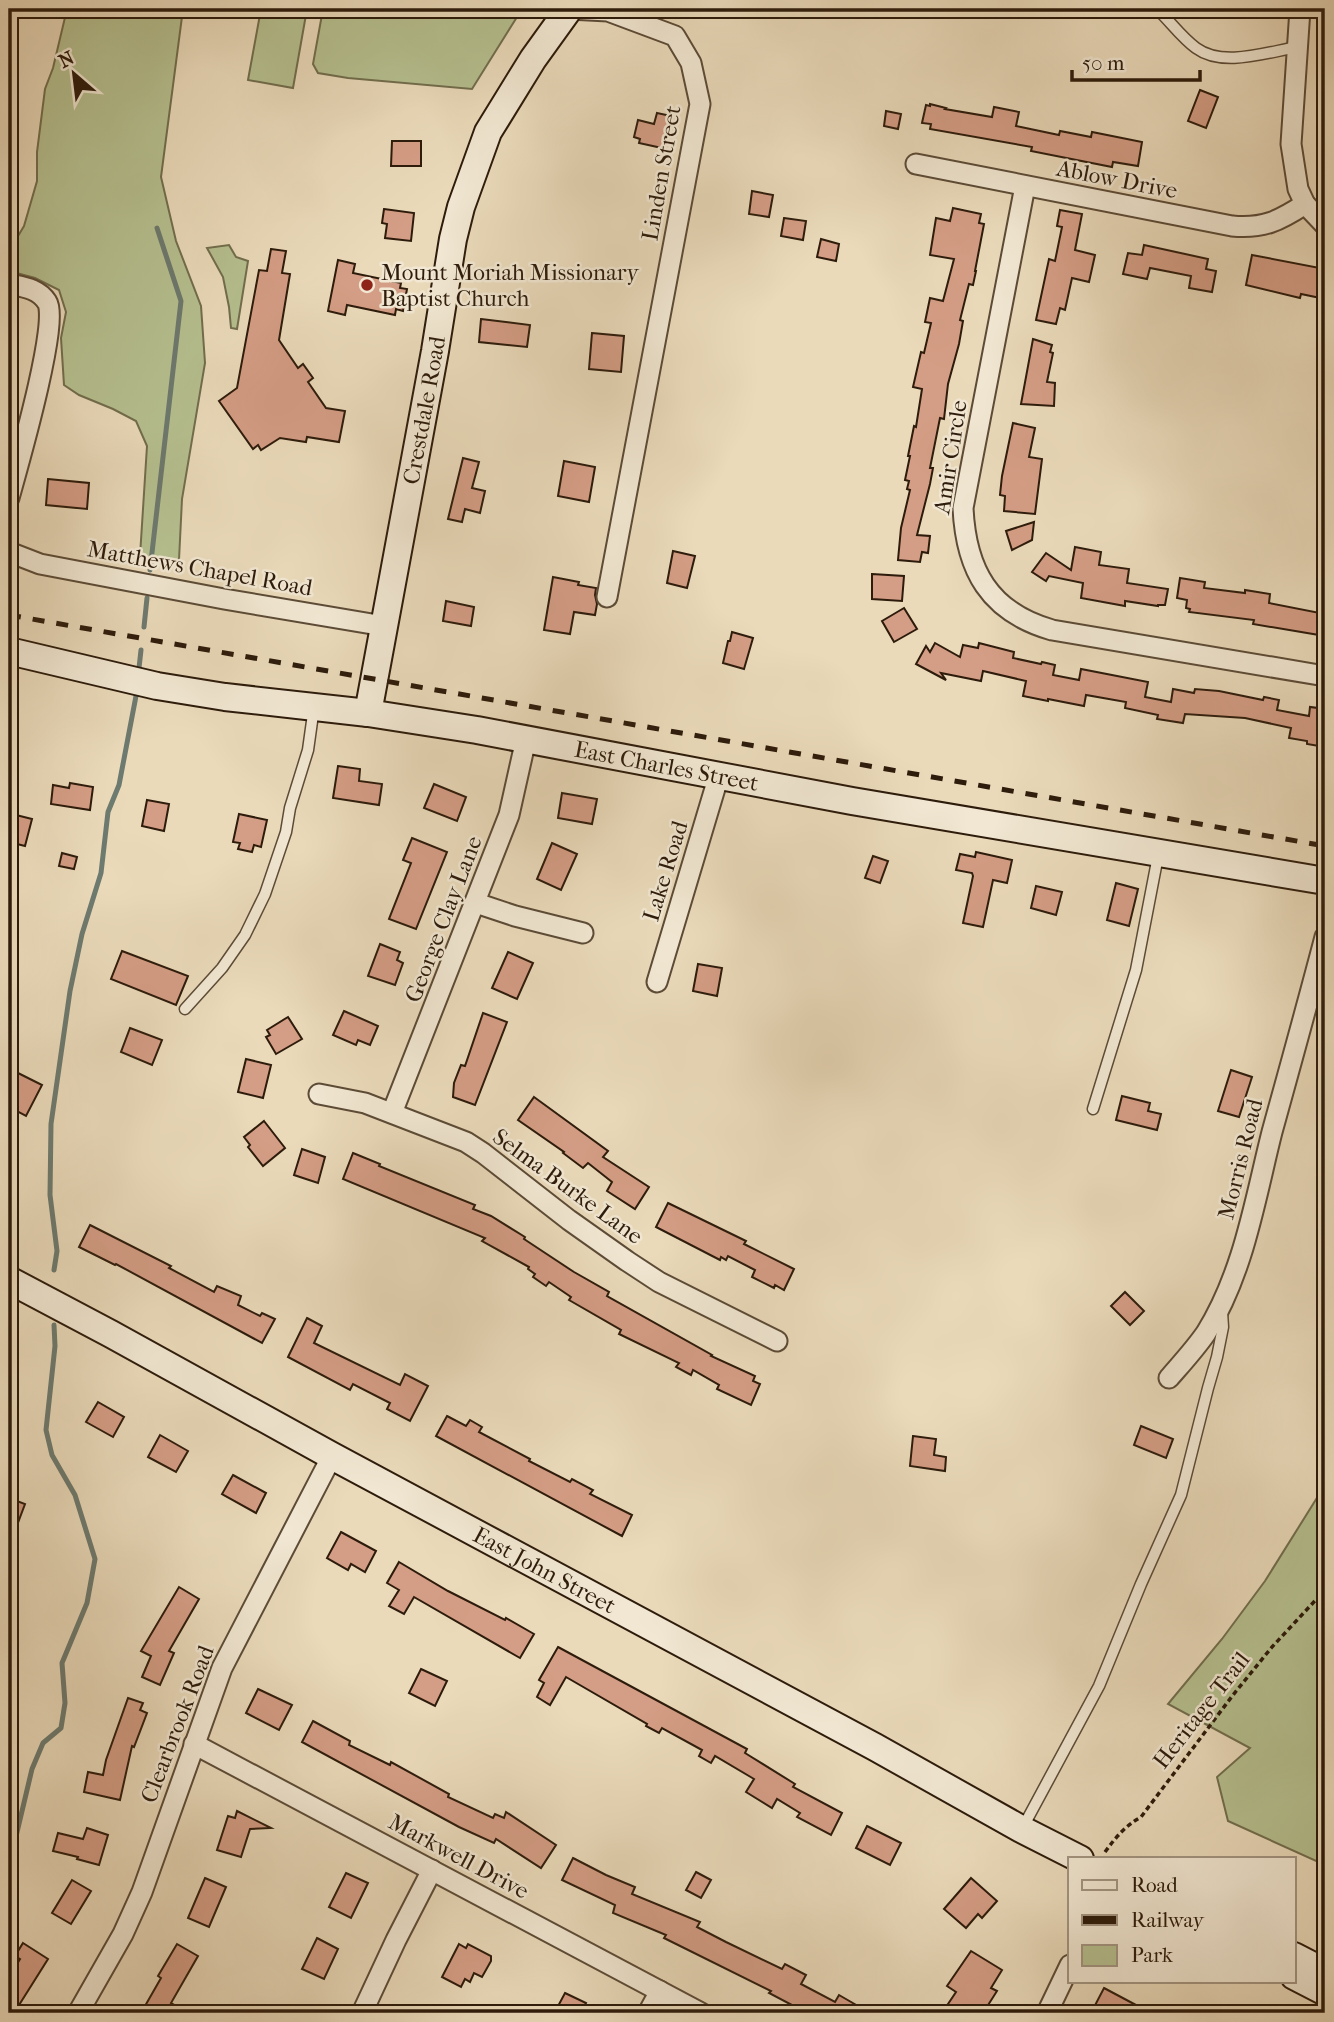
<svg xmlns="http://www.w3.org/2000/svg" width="1334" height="2022" font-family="'IM FELL French Canon',serif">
	<rect width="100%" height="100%" fill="#eadaba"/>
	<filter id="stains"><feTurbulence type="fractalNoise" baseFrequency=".00286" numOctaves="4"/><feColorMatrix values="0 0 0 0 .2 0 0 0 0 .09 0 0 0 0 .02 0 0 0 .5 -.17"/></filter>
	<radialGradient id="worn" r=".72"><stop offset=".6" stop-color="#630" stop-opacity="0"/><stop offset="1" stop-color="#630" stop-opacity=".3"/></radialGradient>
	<g fill="#b6c090" stroke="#726e4e" stroke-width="2">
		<path d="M67,9H183L161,177L176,241L201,306L205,363L182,499L179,560L167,562L140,556L147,446L136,421L113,409L79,395L64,385L61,338L66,312L59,290L35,278L9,271V251L24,226L37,181V152L45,89L53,68Z"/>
		<path d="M261,9H307L293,88L248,80Z"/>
		<path d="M323,9H522L472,89L348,78L318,73L313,64Z"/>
		<path d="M229,245L236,257L248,261L237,329L231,328L229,307L223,277L207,248Z"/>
		<path d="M1325,1485V1865L1228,1821L1217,1777L1250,1748L1168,1704L1222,1639L1265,1581Z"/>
	</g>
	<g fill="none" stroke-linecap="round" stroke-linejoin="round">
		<g stroke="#6d7a6f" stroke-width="5">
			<path d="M150,570L181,301L157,228"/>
			<path d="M144,627L147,598"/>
			<path d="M139,668L141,650"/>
			<path d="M54,1270L57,1251L50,1195L51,1124L70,991L82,934L101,873L108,812L119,785L136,696"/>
			<path d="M9,1866L32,1769L43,1743L61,1728L65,1703L62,1663L87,1603L95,1559L75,1495L52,1455L46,1430L55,1346L54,1325"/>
		</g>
	</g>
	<g fill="#d49d85" stroke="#2d1b0b" stroke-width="2">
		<path d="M1200,90L1218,97L1206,128L1188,121Z"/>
		<path d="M930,104L946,108L945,109L992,117L994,107L1019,112L1016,126L1059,135L1060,131L1091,137L1092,132L1142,142L1138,166L1113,162L1112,167L1031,151L1032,147L930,129L931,124L922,123L926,105L930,106Z"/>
		<path d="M886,111L901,114L898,129L884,126Z"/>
		<path d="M657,113L671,116L662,148L639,143L640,139L634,137L638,120L654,124Z"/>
		<path d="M392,141H421V166H391Z"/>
		<path d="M752,191L773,195L769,217L749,214Z"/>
		<path d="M953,208L981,214L979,223L984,224L975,271H976L973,285L969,284L960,320L963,321L959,344L948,384L944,419L940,418L930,468H933L930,484L917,535L930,536L928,553L922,552L920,562L898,560L901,528L910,490L907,489L909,481L905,480L910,456H908L914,426L916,427L922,389L913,387L921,352L924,353L931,323L925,322L930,298L943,301L954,259L930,255L936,218L950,221Z"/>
		<path d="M384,209L414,213L411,241L385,238L387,224L382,223Z"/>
		<path d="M1060,210L1082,214L1075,250L1095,255L1089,282L1072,278L1065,310L1060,308L1056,324L1036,320L1049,259L1055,261L1062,227L1057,226Z"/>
		<path d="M784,218L806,221L803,240L781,236Z"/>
		<path d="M821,239L839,244L836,261L817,257Z"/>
		<path d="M1144,245L1208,259L1206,269L1216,271L1212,292L1189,288L1191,276L1150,268L1147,279L1123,274L1128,253L1142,255Z"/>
		<path d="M271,249L286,251L282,273L290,274L279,340L298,368L303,364L313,378L308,382L326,408L345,411L339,442L307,437L306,442L280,438L261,450L258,445L253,449L219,401L237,388L259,270L267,271Z"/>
		<path d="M1252,255L1325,269V299L1301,294L1300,298L1246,285Z"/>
		<path d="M338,260L355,264L353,273L401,283L400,288L407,289L403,311L396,309L395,315L347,305L345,315L328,311Z"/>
		<path d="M481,319L530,325L527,347L479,342Z"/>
		<path d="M592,333L624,336L621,372L589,369Z"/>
		<path d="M1033,339L1052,345L1050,352L1053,353L1047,382L1055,383L1054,406L1021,404Z"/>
		<path d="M1013,423L1035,428L1029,457L1042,459L1035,514L1004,511L1005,496L1000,495L1002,476Z"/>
		<path d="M463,458L479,462L472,488L485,491L480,513L465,509L462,522L448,519Z"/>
		<path d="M564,461L595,467L589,502L558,496Z"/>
		<path d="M48,479L89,483L87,509L46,505Z"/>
		<path d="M1034,522L1032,540L1012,550L1006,531Z"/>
		<path d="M1075,547L1101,552L1099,565L1129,569L1127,583L1168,589L1165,605H1158V606L1125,601V606L1081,598L1083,583L1049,576L1046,581L1032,572L1046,553L1071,570Z"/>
		<path d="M673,551L695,556L687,588L667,583Z"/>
		<path d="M872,574L904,576L902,601L872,599Z"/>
		<path d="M553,577L579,582L578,585L596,588L595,595L597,604L595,615L574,612L570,634L544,630Z"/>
		<path d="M1180,578L1205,582L1204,588L1245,593V590L1270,594L1269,603L1325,614V636L1253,624L1254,620L1189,612L1190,609L1186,608L1187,600L1177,598Z"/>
		<path d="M446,601L474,607L471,626L443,621Z"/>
		<path d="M904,608L917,629L894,642L882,621Z"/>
		<path d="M732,632L753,638L744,669L723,663L728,641H730Z"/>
		<path d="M935,643L960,657L963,645L978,648L979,643L1014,652L1013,658L1041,664L1042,662L1055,665L1053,675L1079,680L1081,669L1148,682L1145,697L1171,702L1173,689L1194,693L1195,689L1219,691L1263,700L1264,697L1279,700L1277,710L1309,716L1310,707L1325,709V747L1307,744V741L1289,738L1291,728L1245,718L1185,714L1183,723L1157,719L1158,715L1125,708L1126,702L1086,695L1084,706L1048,699V701L1023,696L1026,681L983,671L981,681L941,673L946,680L916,664L926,646L930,652Z"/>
		<path d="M338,766L360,769L359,781L382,784L379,805L333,798Z"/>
		<path d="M70,783L93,787L90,810L51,804L53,785L69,788Z"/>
		<path d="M434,784L466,797L457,821L424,808Z"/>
		<path d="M562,793L597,799L592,824L558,818Z"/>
		<path d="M147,800L169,804L164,831L142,826Z"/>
		<path d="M12,814L32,819L25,846L9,842V825Z"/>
		<path d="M239,814L267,820L261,847L254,845L252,852L238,849L240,843L233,842Z"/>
		<path d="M412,838L447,852L416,929L389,919L411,863L403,860Z"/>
		<path d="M552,843L577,854L561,890L537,879Z"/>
		<path d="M976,852L1012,860L1007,883L993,880L983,927L963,923L973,876L972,873L956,870L960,854L975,857Z"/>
		<path d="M62,853L77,857L74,869L59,866Z"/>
		<path d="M873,856L888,861L880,883L865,878Z"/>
		<path d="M1116,883L1138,889L1129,926L1107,920Z"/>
		<path d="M1036,886L1062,892L1056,915L1031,908Z"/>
		<path d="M380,944L400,952L397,960L403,963L395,985L368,976Z"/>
		<path d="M122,951L188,976L176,1005L111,979Z"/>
		<path d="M508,952L533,963L517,999L492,988Z"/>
		<path d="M698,964L722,968L717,996L693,991Z"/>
		<path d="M344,1011L378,1026L370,1045L358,1040L356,1045L333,1035Z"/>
		<path d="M483,1013L507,1022L475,1105L453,1097L454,1083L461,1065L465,1066Z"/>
		<path d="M288,1017L302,1039L276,1054L266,1037L270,1035L267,1030Z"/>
		<path d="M130,1028L162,1040L152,1065L121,1052Z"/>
		<path d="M246,1059L271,1065L263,1098L238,1092Z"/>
		<path d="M1231,1070L1252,1077L1239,1117L1218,1111Z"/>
		<path d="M18,1073L42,1085L26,1116L9,1107V1090Z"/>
		<path d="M1122,1096L1150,1103L1148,1111L1161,1114L1157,1130L1116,1120Z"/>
		<path d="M534,1097L608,1151L603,1157L649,1187L635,1209L607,1191L612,1182L588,1163L583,1168L563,1153L564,1152L518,1120Z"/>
		<path d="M264,1121L285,1148L263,1166L248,1147L250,1145L244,1137Z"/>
		<path d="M302,1149L325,1157L318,1183L294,1175Z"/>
		<path d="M353,1153L380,1164L379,1166L475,1205L473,1209L491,1216L525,1237L524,1239L574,1272L609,1292L607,1296L712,1355L711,1356L755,1376L753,1381L760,1384L751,1405L717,1389L719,1385L693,1370L691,1375L676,1367L679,1363L619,1334L621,1330L569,1300L571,1297L549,1282L546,1286L533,1277L535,1274L528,1269L529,1267L482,1241L485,1238L343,1179Z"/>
		<path d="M668,1203L746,1241L744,1244L794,1269L784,1290L775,1285L774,1288L752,1277L755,1270L728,1256L726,1260L721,1257L720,1260L656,1227Z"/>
		<path d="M90,1225L171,1266L169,1268L214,1292L217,1286L241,1296L238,1305L260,1316L262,1313L275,1319L262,1343L116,1264L115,1265L79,1247Z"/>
		<path d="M1125,1292L1144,1311L1130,1325L1111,1306Z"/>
		<path d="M307,1318L322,1326L314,1343L400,1385L405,1374L428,1386L410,1421L387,1409L390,1403L353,1384L350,1390L288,1357Z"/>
		<path d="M98,1402L124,1417L113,1437L86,1422Z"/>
		<path d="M447,1416L466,1426L470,1420L482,1427L479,1432L530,1459L529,1461L570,1482L572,1479L593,1490L590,1494L632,1515L622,1536L436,1436Z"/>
		<path d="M1141,1426L1173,1439L1166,1458L1134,1445Z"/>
		<path d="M160,1435L188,1451L176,1472L148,1457Z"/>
		<path d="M913,1436L936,1439L934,1455L946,1457L945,1471L910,1466Z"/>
		<path d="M233,1475L266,1493L256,1513L222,1494Z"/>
		<path d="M9,1498L25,1504L10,1544H9Z"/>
		<path d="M341,1532L376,1551L365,1572L351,1564L348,1570L327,1558Z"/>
		<path d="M399,1562L448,1591L505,1620L506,1618L534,1634L520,1658L414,1597L404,1614L389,1606L399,1590L387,1583Z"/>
		<path d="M179,1587L199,1599L169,1651L174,1653L160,1685L142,1677L151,1656L141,1651Z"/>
		<path d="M558,1647L747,1749L745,1753L795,1784L793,1787L842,1813L831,1835L797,1817L800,1813L777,1799L772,1808L746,1792L754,1779L715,1756L711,1763L699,1756L702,1750L662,1728L659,1733L646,1726L647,1724L566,1677L550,1705L537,1697L544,1683L539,1680Z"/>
		<path d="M421,1669L447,1681L435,1706L409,1693Z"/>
		<path d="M258,1689L292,1705L279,1730L246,1713Z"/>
		<path d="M128,1698L143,1703L140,1710L147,1713L134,1747L132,1746L120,1800L84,1792L88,1772L103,1775L106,1760Z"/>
		<path d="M313,1721L350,1741L349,1745L390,1765L391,1762L449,1794L448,1797L493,1818L495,1814L504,1818L506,1812L556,1845L541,1868L496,1839L494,1843L459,1827L302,1742Z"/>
		<path d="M237,1811L271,1828L250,1829L241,1857L217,1850L228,1816L235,1818Z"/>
		<path d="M867,1826L901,1843L890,1865L856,1848Z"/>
		<path d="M87,1828L108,1835L99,1865L77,1859L78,1857L53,1851L58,1833L83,1839Z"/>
		<path d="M573,1858L606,1875L635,1887L632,1894L700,1922L697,1927L726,1942L782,1969L785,1964L806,1975L801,1984L835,2002L839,1995L870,2013H807L769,1993L771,1991L664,1938L666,1935L613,1913L615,1905L562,1880Z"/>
		<path d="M696,1872L711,1880L701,1898L686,1890Z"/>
		<path d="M346,1873L368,1883L351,1918L329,1907Z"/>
		<path d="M205,1878L226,1887L209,1927L188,1918Z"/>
		<path d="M971,1878L997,1901L982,1918L978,1914L966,1928L944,1909Z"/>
		<path d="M72,1880L91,1891L71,1924L52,1913Z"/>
		<path d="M317,1938L338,1949L324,1979L302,1969Z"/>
		<path d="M23,1943L48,1959L14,2013H9V1977L20,1959L15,1956Z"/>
		<path d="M177,1944L198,1956L171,2003L189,2013H141L161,1978L158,1976Z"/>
		<path d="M459,1944L466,1948L468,1944L491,1956V1961L482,1977L474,1973L470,1982L465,1979L461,1987L442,1977Z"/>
		<path d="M971,1951L1002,1970L991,1988L997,1991L983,2013H942L956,1992L947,1986Z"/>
		<path d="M1104,1988L1151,2013H1091Z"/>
		<path d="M565,1993L586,2003L581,2013H567L557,2008Z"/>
	</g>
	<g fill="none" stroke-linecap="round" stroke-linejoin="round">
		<g stroke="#5c4b37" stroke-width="13">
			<g id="lane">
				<path d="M1157,9C1170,21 1181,37 1196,48C1223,68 1267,52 1298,47"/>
				<path d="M185,1009L222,968L245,935L265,894L286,832L290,808L308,750L314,707"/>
				<path d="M1093,1109L1136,970L1158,856"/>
				<path d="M1022,1829L1099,1686L1141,1584L1181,1495L1208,1388L1217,1357L1223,1327L1222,1312"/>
			</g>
		</g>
		<g stroke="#5c4b37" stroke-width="23">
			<g id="street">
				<path d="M569,9L608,11L675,36L691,63L700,104L607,597"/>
				<path d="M1300,9L1291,144L1298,189L1305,204L1325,225"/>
				<path d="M916,164L1232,226C1263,229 1279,221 1305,204"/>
				<path d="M1025,186L963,508C966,570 989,612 1052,630L1325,676"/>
				<path d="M9,284C23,287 38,288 47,302C60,321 17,469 9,498"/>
				<path d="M9,552L40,564L224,599L384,626"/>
				<path d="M476,903L515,916L583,933"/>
				<path d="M657,982L719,775"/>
				<path d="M319,1094L365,1103L466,1142L483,1153L569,1220L627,1261L659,1282L777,1341"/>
				<path d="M392,1113L509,815L526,739"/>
				<path d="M1169,1378C1182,1363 1195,1349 1206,1333C1244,1272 1255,1199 1272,1132C1290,1067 1308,1002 1325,937"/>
				<path d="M194,1744L701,2013"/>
				<path d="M78,2013L123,1934L142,1892L222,1668L332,1456"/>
				<path d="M362,2013L396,1940L432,1870"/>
				<path d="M648,2013L660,1991"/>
				<path d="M1047,2013L1070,1965"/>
			</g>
		</g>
		<g stroke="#2d1b0b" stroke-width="30">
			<g id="secondary">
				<path id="s1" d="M9,651L157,686L225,697L368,713L477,730L852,801L1325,881"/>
				<path id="s2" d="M368,713L435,351L453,239L461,207L488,132L533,59L569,9"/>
				<path id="s3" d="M9,1280L111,1334L332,1456L875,1747L1021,1829L1080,1859"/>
				<path d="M1294,1956L1325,1972"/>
				<path d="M1294,1976L1325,1992"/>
			</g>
		</g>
		<path stroke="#2d1b0b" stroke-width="3.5" stroke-dasharray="5 3.5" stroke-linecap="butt" d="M1105,1852C1116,1837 1125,1826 1141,1817L1233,1695L1272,1647L1325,1590"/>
		<use href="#lane" stroke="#f1e7d2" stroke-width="10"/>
		<use href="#street" stroke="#f1e7d2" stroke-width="19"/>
		<use href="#secondary" stroke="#f1e7d2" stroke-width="26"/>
		<path stroke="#2d1b0b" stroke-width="5" stroke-dasharray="12 12" stroke-linecap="butt" d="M9,615L1325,846"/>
	</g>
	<circle fill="#8f2418" stroke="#f1e7d2" stroke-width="2.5" cx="367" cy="285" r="7"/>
	<g text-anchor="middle" stroke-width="5" stroke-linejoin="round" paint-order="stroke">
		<g font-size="23" fill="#2d1b0b" stroke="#f1e7d2">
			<text transform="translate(661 173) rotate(-80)" y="8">Linden Street</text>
			<text transform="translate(1117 179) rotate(11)" y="8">Ablow Drive</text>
			<text dy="8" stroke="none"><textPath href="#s2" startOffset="308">Crestdale Road</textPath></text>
			<text transform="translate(950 457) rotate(-81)" y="8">Amir Circle</text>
			<text transform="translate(200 568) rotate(10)" y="8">Matthews Chapel Road</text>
			<text dy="8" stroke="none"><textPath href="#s1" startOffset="668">East Charles Street</textPath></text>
			<text transform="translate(665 871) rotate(-73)" y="8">Lake Road</text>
			<text transform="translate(443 919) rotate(-69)" y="8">George Clay Lane</text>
			<text transform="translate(1240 1159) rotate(-76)" y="8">Morris Road</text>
			<text transform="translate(568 1186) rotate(36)" y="8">Selma Burke Lane</text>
			<text dy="8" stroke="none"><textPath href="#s3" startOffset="609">East John Street</textPath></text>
			<text transform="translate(1201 1710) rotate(-52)" y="8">Heritage Trail</text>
			<text transform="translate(177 1724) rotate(-69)" y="8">Clearbrook Road</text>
			<text transform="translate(459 1856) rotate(28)" y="8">Markwell Drive</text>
		</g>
		<g font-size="23" fill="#2d1b0b" stroke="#f1e7d2" text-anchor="start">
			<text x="381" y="280">Mount Moriah Missionary<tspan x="381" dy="26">Baptist Church</tspan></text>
		</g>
	</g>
	<rect width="1334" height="2022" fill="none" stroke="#eadaba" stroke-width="35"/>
	<rect x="10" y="10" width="1313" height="2001" fill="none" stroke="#2d1b0b" stroke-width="3.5"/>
	<rect x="18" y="18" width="1299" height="1987" fill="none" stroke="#2d1b0b" stroke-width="2"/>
	<rect x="1068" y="1857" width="228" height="126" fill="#f1e7d2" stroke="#a39582" stroke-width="2"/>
	<rect x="1082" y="1880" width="35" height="10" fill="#f1e7d2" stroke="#a39582" stroke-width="2"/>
	<text x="1131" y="1892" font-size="21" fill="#2d1b0b">Road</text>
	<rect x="1082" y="1915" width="35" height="10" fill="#2d1b0b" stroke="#a39582" stroke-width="2"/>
	<text x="1131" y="1927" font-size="21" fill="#2d1b0b">Railway</text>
	<rect x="1082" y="1945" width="35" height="21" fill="#b6c090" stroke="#a39582" stroke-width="2"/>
	<text x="1131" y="1962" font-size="21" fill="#2d1b0b">Park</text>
	<g transform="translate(74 74) rotate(332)" stroke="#f1e7d2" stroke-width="5" paint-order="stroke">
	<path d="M0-5L12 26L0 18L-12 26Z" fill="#2d1b0b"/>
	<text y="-10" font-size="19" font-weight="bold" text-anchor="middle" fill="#2d1b0b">N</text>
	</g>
	<path d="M1072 70v10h128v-10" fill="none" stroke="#2d1b0b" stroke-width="3.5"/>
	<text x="1082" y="70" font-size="21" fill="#2d1b0b" stroke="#f1e7d2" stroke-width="5" paint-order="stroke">50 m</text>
	<rect width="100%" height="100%" filter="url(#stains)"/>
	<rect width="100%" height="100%" fill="url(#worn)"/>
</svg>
